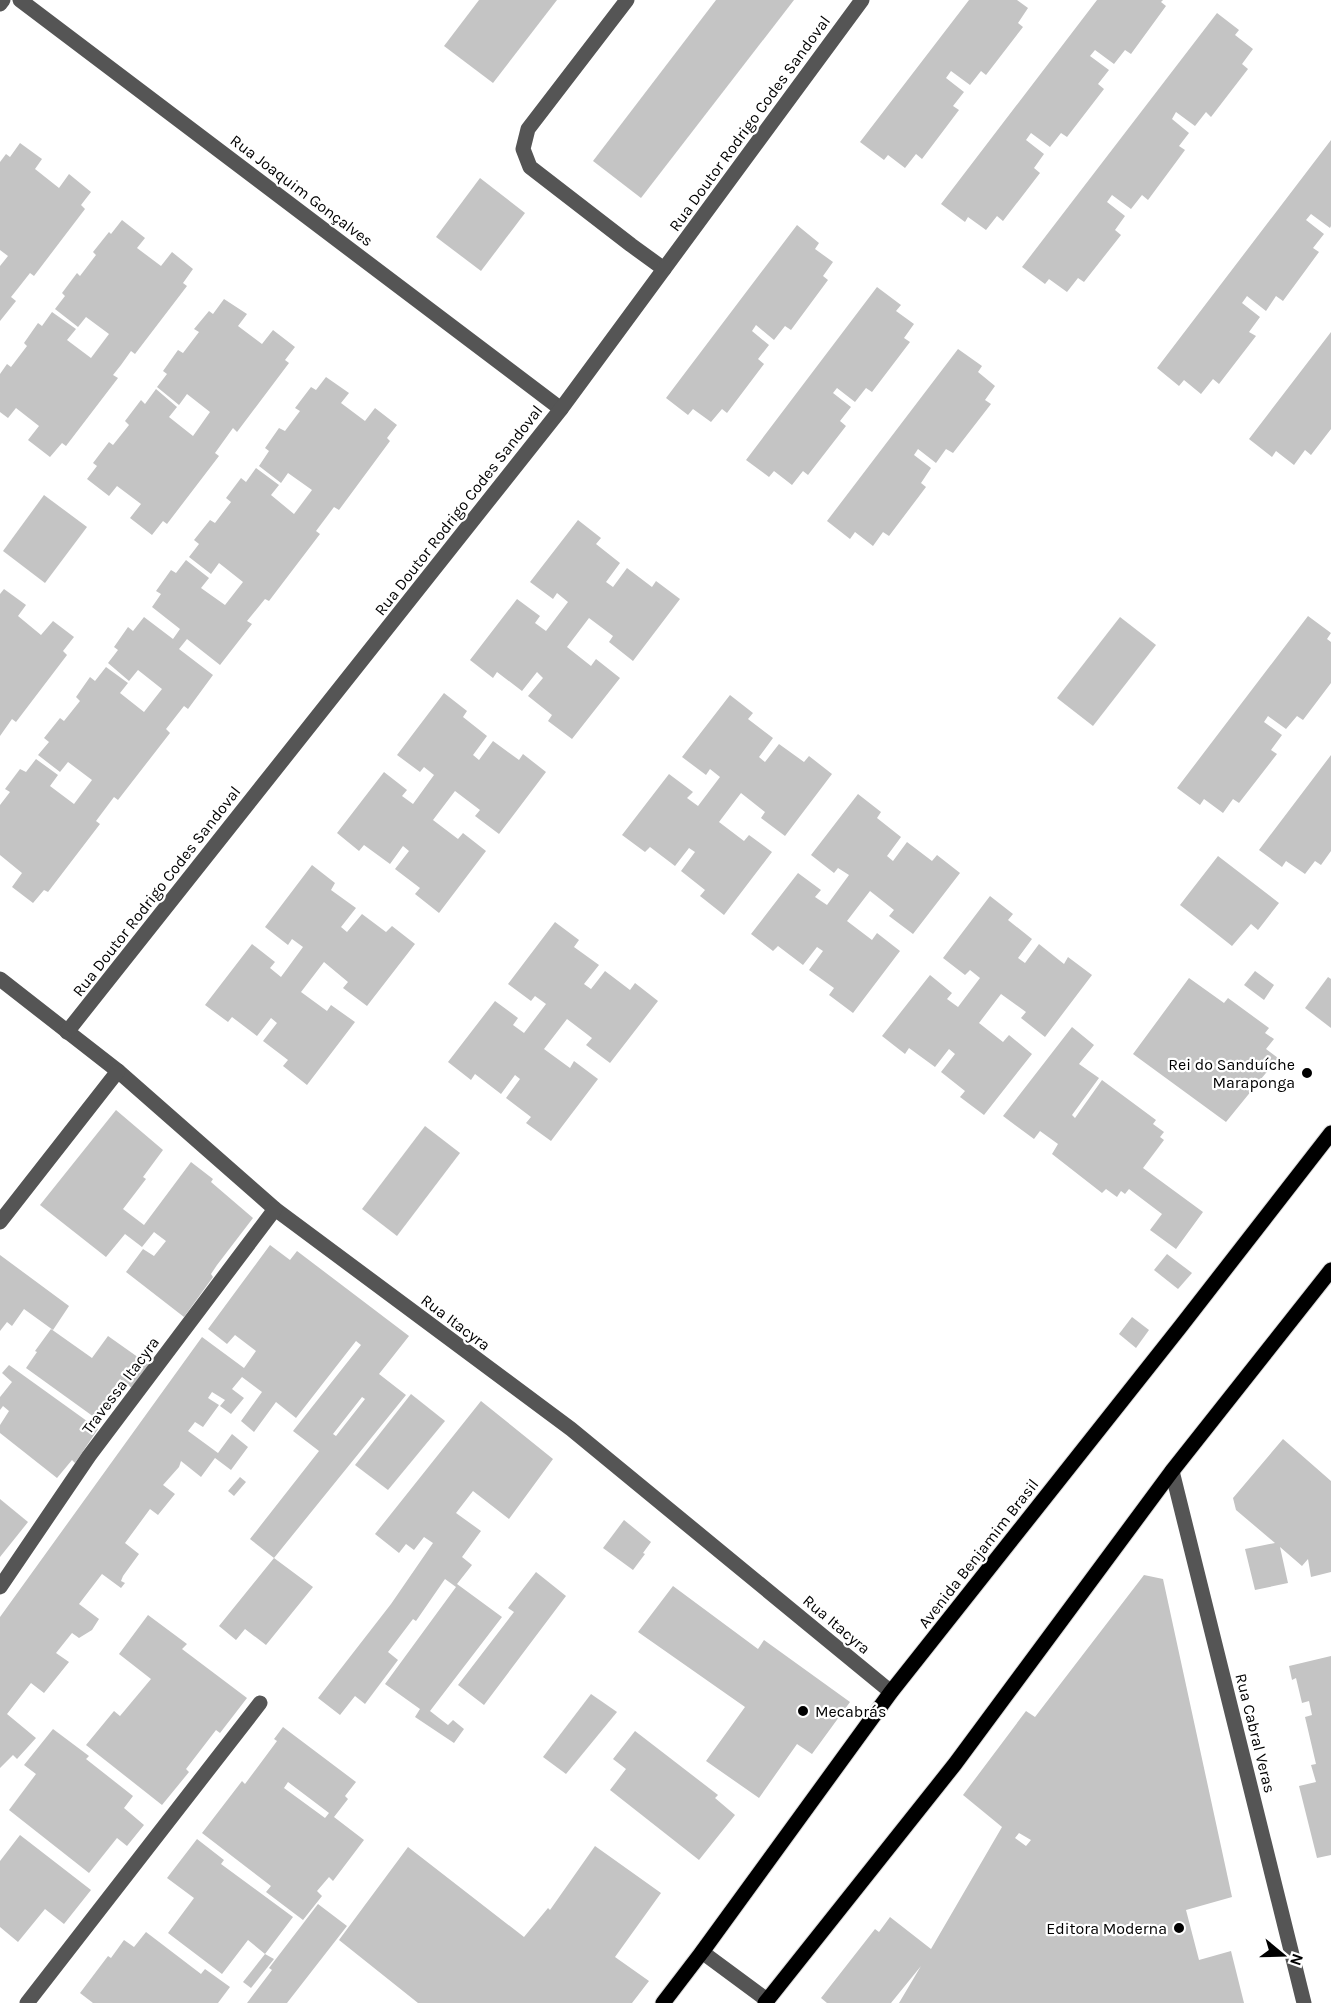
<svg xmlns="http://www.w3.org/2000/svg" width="1331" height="2003" font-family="Karla,sans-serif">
	<rect width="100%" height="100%" fill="#fff"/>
	<g fill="#c4c4c4" fill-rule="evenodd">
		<path d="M479,0H557L493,83L444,46Z"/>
		<path d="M716,0H794L641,198L593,161Z"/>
		<path d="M969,0H1017L1028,8L1018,23L1023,27L986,75L981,71L970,85L951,71L946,78L964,92L953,106L959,110L922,159L916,154L905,168L888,155L884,160L860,142Z"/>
		<path d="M1097,0H1163L1161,2L1166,6L1131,54L1125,50L1114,64L1095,50L1090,56L1109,70L1098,84L1104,89L1067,137L1061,133L1050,147L1031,133L1026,140L1044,154L1034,168L1040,173L1003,221L997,216L986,230L968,217L965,222L941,204Z"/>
		<path d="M1217,13L1239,30L1235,35L1253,49L1242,64L1248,69L1211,117L1206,112L1195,126L1176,112L1172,119L1189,133L1179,146L1185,150L1148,200L1142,195L1131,209L1112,195L1107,202L1125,216L1115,230L1121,235L1084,282L1078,278L1067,292L1049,279L1045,284L1022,267Z"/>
		<path d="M1331,140V226L1330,228L1311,214L1306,220L1324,234L1313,248L1319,252L1283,301L1276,296L1266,311L1247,296L1242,303L1260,317L1249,332L1256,336L1219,384L1213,379L1201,394L1184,380L1179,386L1157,368Z"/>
		<path d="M20,143L42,159L35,169L59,188L69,174L91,192L81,205L85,209L34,276L30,273L19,287L11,297L16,301L0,321V266L8,256L0,250V162L6,154L10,157Z"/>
		<path d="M480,178L525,213L481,271L436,237Z"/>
		<path d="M122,220L145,238L137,248L161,266L172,252L193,269L183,283L187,286L135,354L131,351L121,365L113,375L118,378L66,446L62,443L50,457L28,440L39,426L16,408L8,418L0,412V374L7,364L11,367L27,346L24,343L38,323L42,326L52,312L76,329L67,340L91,358L109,334L86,317L78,327L55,309L65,296L62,293L77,273L80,276L96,255L93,252L109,232L111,234Z"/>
		<path d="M797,225L819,243L815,249L833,262L823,276L828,280L791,330L785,326L774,340L756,325L752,331L769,345L758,359L764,364L727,413L722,409L711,422L693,409L688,415L666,398Z"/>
		<path d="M877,287L901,305L896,311L914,324L904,338L910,342L872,392L866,388L855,402L837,388L833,393L851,407L840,421L846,426L808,475L803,471L792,485L774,471L769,477L746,460Z"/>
		<path d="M224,299L247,314L238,326L262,344L273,330L295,347L285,360L289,363L237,432L233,428L215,453L219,456L167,524L163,521L152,535L130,518L141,504L117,486L109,496L87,479L97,466L93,463L109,442L113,445L129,425L125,421L141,400L145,404L156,389L177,407L169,417L193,436L210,412L187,394L179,405L157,387L167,374L163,371L178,350L183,353L199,332L194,329L209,311L213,314Z"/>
		<path d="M1331,332V429L1311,455L1305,450L1294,465L1276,451L1272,457L1249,439Z"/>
		<path d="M958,349L982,366L978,372L995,386L985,400L991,404L953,453L946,449L936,463L918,449L914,455L931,468L921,483L926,487L889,536L883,532L873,546L855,532L850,539L827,521Z"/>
		<path d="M326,377L349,393L341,403L365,421L375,408L397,425L387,438L390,441L339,510L334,507L316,531L320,534L269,601L265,599L247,621L252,624L220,665L187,639L179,649L213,675L188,709L184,706L166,729L170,733L118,800L114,797L96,821L100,824L48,892L44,890L33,903L12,887L22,873L0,855V805L10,792L5,789L20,769L26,772L36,759L58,775L50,786L74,804L92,780L68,762L60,772L38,755L49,742L44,738L60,718L64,721L80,701L76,697L90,677L95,681L106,667L128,683L120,693L144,712L162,689L138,670L129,681L108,663L118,650L114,647L128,627L133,631L144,617L173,639L180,629L152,607L161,594L156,591L171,570L176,573L186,560L209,578L201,588L225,605L243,582L219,563L211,574L189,557L199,544L194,540L210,520L215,523L231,502L226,498L241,478L246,482L256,468L279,485L271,495L294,514L312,490L288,473L281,483L259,466L269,451L265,448L279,428L285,431L300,411L295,408L311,387L316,390Z"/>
		<path d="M44,495L87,527L45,583L3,551Z"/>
		<path d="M578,520L601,538L596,544L620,563L606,582L613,587L627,568L652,587L656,581L680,599L633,661L609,642L613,636L589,618L567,647L591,666L596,659L620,678L572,739L548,721L552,715L528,696L543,678L537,672L522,691L497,672L493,678L470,660L517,599L540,616L535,623L546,631L568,602L557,593L553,599L530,582Z"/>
		<path d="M4,589L26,605L18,616L41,635L53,621L74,637L63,651L67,655L16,722L12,719L0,736V594Z"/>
		<path d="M1308,616L1331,633L1327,639L1331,642V683L1303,720L1297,716L1286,729L1268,716L1264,722L1282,735L1271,750L1277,754L1239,803L1233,799L1223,813L1204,799L1200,805L1177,788Z"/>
		<path d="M1120,617L1156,645L1093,726L1057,698Z"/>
		<path d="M444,693L467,711L463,717L487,736L473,755L479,760L493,741L519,760L523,754L546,772L499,834L475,816L480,810L455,791L433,820L458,839L463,833L486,851L439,913L415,894L420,888L395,869L409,851L403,846L390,864L364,845L359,851L337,833L384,772L407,790L402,796L413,804L434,775L424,767L420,772L397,755Z"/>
		<path d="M730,695L753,713L748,719L773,738L759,757L765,762L779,744L804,762L809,756L832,774L785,836L761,818L765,812L741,793L719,822L744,841L749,835L772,852L724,915L700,896L705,890L681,871L695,852L689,848L675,866L650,847L645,852L622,835L669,774L693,792L687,798L698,806L720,777L710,769L706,775L682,757Z"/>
		<path d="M1331,755V851L1321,865L1315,861L1305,874L1286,861L1282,867L1259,850Z"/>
		<path d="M858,794L881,812L877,818L901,837L887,856L893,861L907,842L932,861L937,855L960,873L913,934L889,916L894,910L870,891L847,921L872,940L877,933L900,951L853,1013L829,995L834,988L809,970L823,951L817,947L803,965L778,946L773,951L751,934L798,873L821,890L815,897L827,905L849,875L838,868L834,873L811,855Z"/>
		<path d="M1218,856L1279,903L1258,930L1251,924L1232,946L1180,905Z"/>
		<path d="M312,865L335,883L331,890L356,908L341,927L347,932L362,914L386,932L392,926L415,944L367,1006L343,988L348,982L324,962L301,992L327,1011L331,1005L355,1022L307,1085L283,1066L288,1060L263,1041L277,1023L271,1018L257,1036L232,1017L228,1022L205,1005L252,944L275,962L270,968L281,977L303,947L292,939L288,945L265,927Z"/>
		<path d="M990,896L1013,914L1008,920L1032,939L1018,958L1025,963L1039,944L1064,964L1068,957L1092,975L1045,1037L1021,1018L1026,1012L1001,994L979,1023L1003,1042L1009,1035L1032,1054L984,1115L960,1097L965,1091L941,1072L955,1054L949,1049L935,1067L909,1048L905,1054L882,1036L930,975L952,993L947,999L958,1007L980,978L970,970L965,975L943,958Z"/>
		<path d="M555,922L579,940L574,947L599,965L584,984L591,989L605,971L630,990L635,983L658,1001L610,1063L586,1045L592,1038L567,1019L544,1049L570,1068L574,1061L598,1079L551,1141L526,1123L531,1117L506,1098L520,1079L515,1075L501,1094L475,1074L471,1080L448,1062L495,1001L518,1018L513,1025L524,1033L546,1004L535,996L531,1001L508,984Z"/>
		<path d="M1255,971L1274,985L1264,1000L1244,985Z"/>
		<path d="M1328,977L1331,979V1028L1305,1008Z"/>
		<path d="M1189,978L1224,1003L1228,998L1269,1028L1265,1033L1274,1039L1266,1049L1278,1058L1226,1122L1133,1054Z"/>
		<path d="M1072,1027L1094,1045L1079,1064L1099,1078L1072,1115L1075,1118L1102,1080L1156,1120L1153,1124L1164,1132L1160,1137L1164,1140L1143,1168L1203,1212L1176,1249L1150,1230L1162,1214L1129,1189L1125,1194L1121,1191L1117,1197L1106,1189L1102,1193L1052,1154L1058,1144L1040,1131L1034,1139L1003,1116Z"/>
		<path d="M116,1110L163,1150L143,1177L146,1179L123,1209L144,1225L191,1162L213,1179L211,1182L253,1218L217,1265L211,1274L213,1277L184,1317L126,1272L143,1249L154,1256L166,1241L154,1232L142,1247L125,1234L106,1257L40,1205Z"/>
		<path d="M425,1126L460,1153L397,1236L362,1209Z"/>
		<path d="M270,1245L290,1260L297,1251L409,1336L379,1374L406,1395L274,1558L250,1539L319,1451L293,1431L361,1345L356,1341L296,1418L276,1402L254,1432L241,1421L262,1392L242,1377L232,1389L244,1398L231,1414L220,1406L225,1400L212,1392L208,1398L219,1405L203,1427L195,1422L188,1431L218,1453L232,1434L248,1447L231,1470L215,1458L201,1477L181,1461L179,1467L163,1485L175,1494L158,1515L150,1509L125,1543L139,1554L123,1576L121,1581L125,1583L121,1588L102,1574L79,1604L99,1619L92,1630L79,1638L72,1633L56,1653L69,1662L44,1693L31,1683L7,1714L36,1738L17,1759L13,1755L0,1768V1617L202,1337L244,1368L256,1351L235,1335L227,1344L208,1329ZM362,1397L365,1399L336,1436L333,1434Z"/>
		<path d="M1167,1254L1192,1273L1178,1289L1154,1270Z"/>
		<path d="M0,1255L69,1306L53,1330L24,1309L12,1326L7,1322L0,1331Z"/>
		<path d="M1132,1317L1149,1330L1136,1348L1119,1334Z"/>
		<path d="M51,1329L92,1358L108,1336L149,1365L132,1388L120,1379L108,1396L110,1398L94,1417L26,1368L37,1352L35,1351Z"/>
		<path d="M9,1365L98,1429L75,1463L72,1460L57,1478L0,1433V1425L9,1411L3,1406L0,1410V1397L12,1382L2,1373Z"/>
		<path d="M411,1394L445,1421L388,1490L355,1465Z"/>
		<path d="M481,1401L553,1459L509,1519L473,1491L456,1513L481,1531L462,1557L472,1565L457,1584L502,1617L430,1711L448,1725L453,1720L464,1729L454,1743L415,1717L420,1709L385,1684L456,1587L445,1579L416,1621L413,1619L388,1652L398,1660L365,1704L355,1696L340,1715L318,1698L391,1604L433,1543L424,1537L414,1550L406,1544L399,1553L375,1534Z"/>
		<path d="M1283,1439L1331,1481V1572L1311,1577L1308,1559L1302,1566L1280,1547L1288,1583L1255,1590L1245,1549L1275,1543L1236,1510L1233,1498Z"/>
		<path d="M240,1477L246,1482L234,1496L228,1491Z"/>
		<path d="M0,1499L28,1522L0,1557Z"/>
		<path d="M624,1520L651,1542L643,1553L645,1554L633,1570L603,1548Z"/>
		<path d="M274,1558L313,1587L266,1645L245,1629L236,1640L219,1626Z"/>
		<path d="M536,1572L566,1596L484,1705L458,1685L514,1612L508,1608Z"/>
		<path d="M1144,1575L1163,1579L1232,1897L1186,1910L1199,1960L1231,1951L1244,2003H899L921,1966L891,2003H827L821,1998L875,1929L879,1932L890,1917L931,1949L1002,1827L963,1795L1026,1711L1035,1717ZM1019,1833L1031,1840L1026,1846L1015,1838Z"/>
		<path d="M673,1586L758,1649L764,1640L850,1702L812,1754L797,1744L759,1798L706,1761L745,1707L638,1632Z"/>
		<path d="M148,1615L187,1644L182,1649L247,1698L220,1733L216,1730L186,1769L189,1772L162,1805L86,1745L114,1711L120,1716L151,1679L119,1654Z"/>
		<path d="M1331,1656V1855L1317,1858L1299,1786L1316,1782L1311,1765L1316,1764L1305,1717L1312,1715L1309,1701L1302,1703L1296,1678L1292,1680L1289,1666Z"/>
		<path d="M591,1694L617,1712L566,1774L543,1757Z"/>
		<path d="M283,1727L356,1782L345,1796L348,1799L334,1817L364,1840L333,1881L329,1877L317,1891L322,1896L303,1920L266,1892L271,1886L202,1833L242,1781L245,1784L277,1741L274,1739ZM288,1782L329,1813L325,1818L284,1788Z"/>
		<path d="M53,1729L89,1756L86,1759L133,1796L124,1808L144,1825L127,1846L117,1838L89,1873L9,1810L36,1774L24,1765Z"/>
		<path d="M635,1731L718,1795L715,1798L735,1815L699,1860L610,1790L626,1769L613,1759Z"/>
		<path d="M20,1835L91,1890L64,1924L45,1909L18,1942L0,1927V1861Z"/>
		<path d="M197,1839L224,1860L221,1864L293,1917L265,1954L248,1940L222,1974L168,1933L194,1898L167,1878Z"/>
		<path d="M595,1846L661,1893L615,1957L649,1981L632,2003H418L339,1940L408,1847L524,1937L548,1908L550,1910Z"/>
		<path d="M318,1904L347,1926L287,2003H247L272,1970L269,1968Z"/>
		<path d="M146,1932L201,1974L205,1969L230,1987L218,2003H93L80,1993L108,1956L111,1958L124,1940L134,1947Z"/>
		<path d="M265,1954L274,1959L251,1988L243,1982Z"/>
	</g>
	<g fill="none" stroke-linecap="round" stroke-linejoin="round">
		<g stroke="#dbdbdb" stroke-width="17">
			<g id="major">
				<path d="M663,2003L702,1952L891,1692L1181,1326L1331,1133"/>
				<path d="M765,2003L955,1764L1172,1471L1331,1270"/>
			</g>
		</g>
		<g stroke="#555" stroke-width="15">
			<path d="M20,0L561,409"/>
			<path d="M627,0L528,129L523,149L530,167L631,245L664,269"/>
			<path d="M0,4L3,0"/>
			<path d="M0,979L118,1071L275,1209L571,1429L891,1692"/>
			<path d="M67,1032L561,409L862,0"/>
			<path d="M0,1222L118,1071"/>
			<path d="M1172,1471L1304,2003"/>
			<path d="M0,1587L89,1456L275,1209"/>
			<path d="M702,1952L767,2000V2003"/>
			<path d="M27,2003L260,1703"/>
		</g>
		<use href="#major" stroke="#000" stroke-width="15"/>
	</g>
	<g fill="#000" stroke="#fff" stroke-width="2">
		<circle cx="1307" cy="1073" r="6"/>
		<circle cx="803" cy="1711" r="6"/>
		<circle cx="1179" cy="1928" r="6"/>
	</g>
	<g text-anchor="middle" stroke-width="4.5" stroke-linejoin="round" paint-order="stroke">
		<g font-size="16" fill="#000" stroke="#fff">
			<text transform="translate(749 123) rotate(-54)" y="6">Rua Doutor Rodrigo Codes Sandoval</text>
			<text transform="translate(302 190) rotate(37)" y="6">Rua Joaquim Gonçalves</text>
			<text transform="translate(458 510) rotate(-52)" y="6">Rua Doutor Rodrigo Codes Sandoval</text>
			<text transform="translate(156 891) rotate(-52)" y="6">Rua Doutor Rodrigo Codes Sandoval</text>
			<text transform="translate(456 1322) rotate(37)" y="6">Rua Itacyra</text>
			<text transform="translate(120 1385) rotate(-53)" y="6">Travessa Itacyra</text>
			<text transform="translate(978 1553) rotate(-52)" y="6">Avenida Benjamim Brasil</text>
			<text transform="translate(837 1624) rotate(40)" y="6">Rua Itacyra</text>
			<text transform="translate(1256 1733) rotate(76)" y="6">Rua Cabral Veras</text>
		</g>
		<g font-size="16" fill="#000" stroke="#fff" text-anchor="end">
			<text x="1295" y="1070">Rei do Sanduíche<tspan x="1295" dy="18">Maraponga</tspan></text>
			<text x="815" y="1717" text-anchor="start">Mecabrás</text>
			<text x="1167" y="1934">Editora Moderna</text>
		</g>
	</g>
	<g transform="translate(1283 1955) rotate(109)" stroke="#ffffff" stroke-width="4.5" paint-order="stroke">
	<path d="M0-4.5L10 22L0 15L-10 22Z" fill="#000000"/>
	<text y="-9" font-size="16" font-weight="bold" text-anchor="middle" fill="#000000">N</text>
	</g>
</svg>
